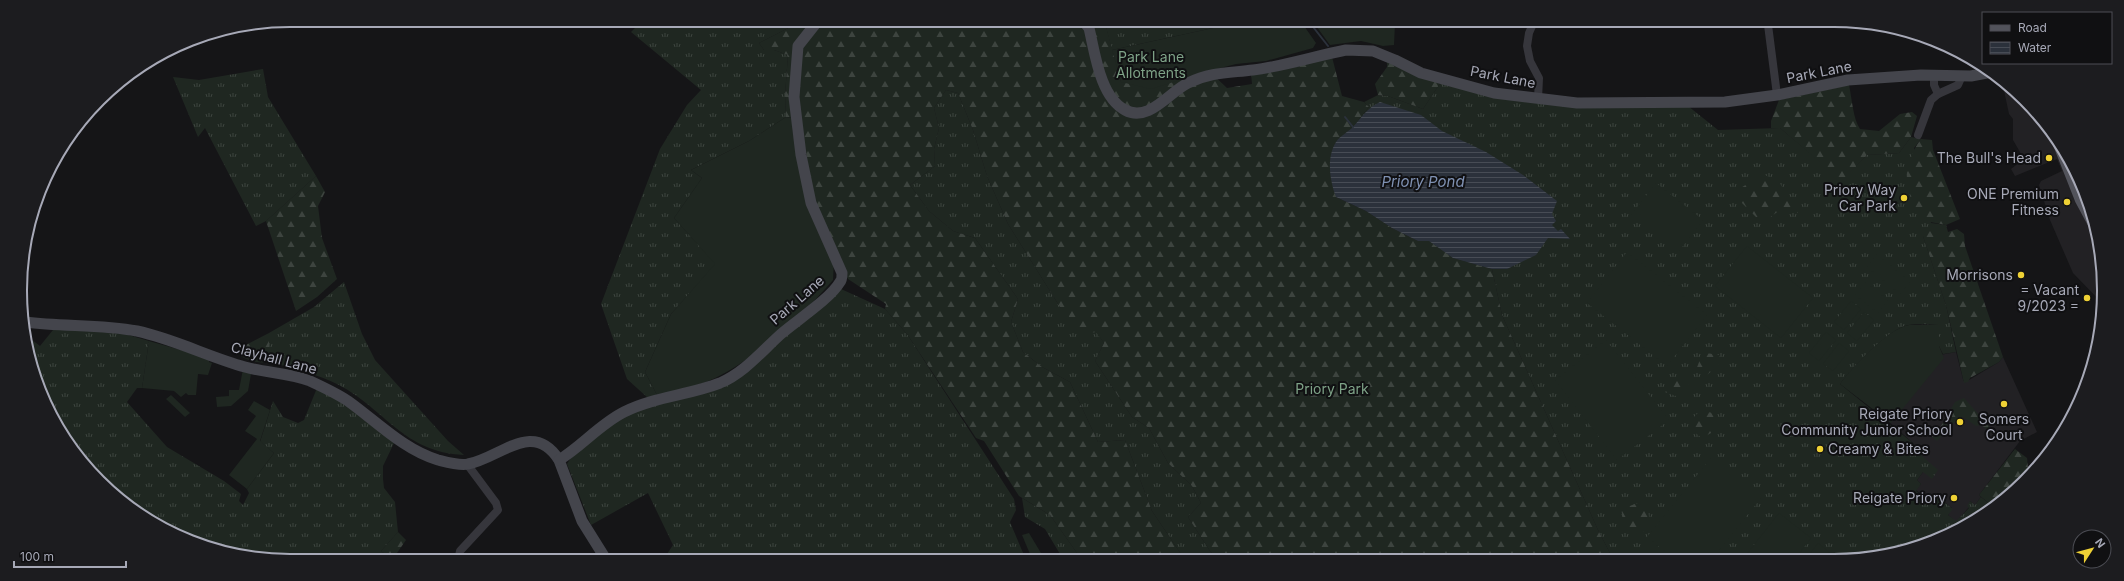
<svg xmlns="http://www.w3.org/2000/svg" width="2124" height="581" font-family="Inter,sans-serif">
	<defs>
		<pattern id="grass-tufts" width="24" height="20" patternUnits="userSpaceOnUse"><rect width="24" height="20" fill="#1f2721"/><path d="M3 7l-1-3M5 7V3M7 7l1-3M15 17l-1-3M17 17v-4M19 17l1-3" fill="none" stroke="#3d443f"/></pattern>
		<pattern id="forest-firs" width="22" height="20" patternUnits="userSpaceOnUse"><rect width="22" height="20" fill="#1f2721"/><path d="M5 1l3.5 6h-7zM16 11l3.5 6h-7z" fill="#3d443f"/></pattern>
		<pattern id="water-rules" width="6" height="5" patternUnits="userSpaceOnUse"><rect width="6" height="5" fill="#2b313b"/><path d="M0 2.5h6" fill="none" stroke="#474c55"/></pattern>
	</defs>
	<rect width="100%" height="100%" fill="#151517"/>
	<g fill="#222124">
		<path d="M2002,81L2025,99L2058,140L2083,187L2099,238L2104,290L2103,304L2073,273L2050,220L2039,185L2041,181L2062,171L2057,159L2015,176L2011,169L2024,159L2013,140V119L2009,114Z"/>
		<path d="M1956,352L1964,383L1999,362L2003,357L2037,432L2020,441L1979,495L1981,497L1975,505L1970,501L1969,507L1956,522L1948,515L1952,508L1934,494L1929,501L1916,490L1921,484L1917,480L1923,472L1912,448L1914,444L1887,420L1848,372Z"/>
	</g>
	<g fill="url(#grass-tufts)">
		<path d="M640,21L800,22L759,43L764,50H774L788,55L785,95L786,117L749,141L691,170L702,178L674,218L716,264L671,314L645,372L657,395L648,398L627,379L601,304L660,149L687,105L701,90L631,32L641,22Z"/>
		<path d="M1105,23H1236L1112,50Z"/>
		<path d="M263,69L268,97L316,176L266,221L256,226L205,128L198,137L173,77L199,80Z"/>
		<path d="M1441,82L1483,92L1688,106L1718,130L1780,128L1842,180L1867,155L1899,153L1911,137L1921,139L1914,148L1931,223L1946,225L1948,232L1923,236L1946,305L1956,352L1943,354L1939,346V325C1928,325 1915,323 1905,326C1886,332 1852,368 1840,384L1914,444L1913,448L1938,470L1932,479L1923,472L1917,480L1921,484L1916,491L1929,501L1934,494L1953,509L1948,515L1956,521L1969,508L1967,506L1970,501L1975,505L1981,497L1992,506L1953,533L1869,559H1613L1598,530L1502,315L1492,269L1453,258L1392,228L1366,211L1353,127L1369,107L1364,102L1378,95L1388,96L1423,109Z"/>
		<path d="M946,90L958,93L973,130L987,176L1008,224L1060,307L1096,331L1104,343L1095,361L1132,417L1149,428L1168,463L1192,486L1201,503L1188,517L1210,551L1219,560H1185L1152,511L1125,440L1098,442L1070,382L1042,367L1023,352L1011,322L1018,299L975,238L953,231L929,211L910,185L935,166L934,149L939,128L934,108Z"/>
		<path d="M344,282L362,334L375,360L448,441L464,455C403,452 386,410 339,385C317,374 292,368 269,362V333L314,307Z"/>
		<path d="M841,289L885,309L907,334L1014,499L1016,510L1010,522L1026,560H663L673,545L648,493L591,525L567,464L574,453L619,420L642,408L691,396L785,337Z"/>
		<path d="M93,329L125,334L149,341L142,388H137L127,402L167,447L224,481L241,494L239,501L243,505L249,493L247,489L274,453L260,442L273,401L283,417L298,423L304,420L317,388L334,395L395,441L383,466V479L384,488L395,502L398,532L381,551L391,559L389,561H291L238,556L187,540L140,516L76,455L48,410L29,361L27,336L40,346L53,330Z"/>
		<path d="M1022,498L1050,515L1082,560H1055L1060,557V554L1045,529L1025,517Z"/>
	</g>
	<g fill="url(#forest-firs)">
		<path d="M800,22L1105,23L1121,81L1209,71L1227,88L1252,84L1251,73L1332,57L1342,96L1364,102L1369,107L1353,127L1336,142V197L1366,211L1392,228L1418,241H1429L1453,258L1492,269L1502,315L1598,530L1613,559L1219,560L1210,551L1188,517L1201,503L1192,486L1168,463L1149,428L1132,417L1095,361L1104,343L1096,332L1085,334L1060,307L1008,224L987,176L973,130L958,93L946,90L934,108L939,128L934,149L935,166L910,185L929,211L953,231L975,238L1018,299L1011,322L1023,352L1042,367L1070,382L1098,442L1125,440L1152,511L1185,560H1082L1050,515L1019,496L984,441L976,438L907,334L885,309L886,304L848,279L816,210L800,119L786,117L785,95L788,55L774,50H764L759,43Z"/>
		<path d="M1387,60L1441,82L1423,109L1388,96L1378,95L1375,84L1387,67Z"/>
		<path d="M1849,85C1852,99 1853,119 1860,129L1879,131L1900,114L1912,112L1917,116L1911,137L1899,153L1867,155L1842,181L1780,128H1771V121L1779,100Z"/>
		<path d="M1921,139L1932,140L1933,150L1960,219L1946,225L1920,220C1907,187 1898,171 1921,139Z"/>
		<path d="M1763,174L1779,182L1798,213L1784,207L1769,218L1760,221L1742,203L1736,191Z"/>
		<path d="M316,176L325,192L318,206L322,238L337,279L317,297L296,311L266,221Z"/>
		<path d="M1957,229L1964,234L1965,246L2003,357L1999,362L1970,378L1968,382L1964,383L1946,305L1923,236L1927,231L1948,232Z"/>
		<path d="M269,333V362C258,364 246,360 237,354L240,348Z"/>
		<path d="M1706,353L1719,355V364L1705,377L1696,370L1701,357Z"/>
		<path d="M1678,377L1688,381L1690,389L1676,396L1662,391L1668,378Z"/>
		<path d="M1964,398L1996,434L1994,435L1981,425L1976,426L1963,417L1955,422L1937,441L1932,437L1941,426L1955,402Z"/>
		<path d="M1708,412L1713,413L1718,424L1711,433L1702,438L1693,431L1692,419L1698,413Z"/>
		<path d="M2015,449L2027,458L2028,468L2012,491L1992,506L1979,495Z"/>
		<path d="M1638,503L1647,504L1650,524L1641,534H1632L1623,518L1621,509Z"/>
		<path d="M398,532L406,540L397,553L398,561H389L391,559L381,551Z"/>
	</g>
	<g fill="#1f2721">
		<path d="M1236,23H1302L1316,43L1313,48L1266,61L1236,64L1209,71L1151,89L1121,82L1112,50Z"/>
		<path d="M1314,23L1395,24L1394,45L1383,46L1361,41L1330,45Z"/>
		<path d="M786,117L792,118L793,134L834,261L833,280C806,312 758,356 721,375C702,386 678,390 657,395L645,372L671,314L715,264L674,218L702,178L691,170L749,141Z"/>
		<path d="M1656,183L1703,220L1679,251L1631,215Z"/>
		<path d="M1747,246L1813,298L1781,338L1715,286Z"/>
		<path d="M1627,252L1707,315L1667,366L1587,303Z"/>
		<path d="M1877,254L1910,282L1900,294L1867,267Z"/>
		<path d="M1866,282L1888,300L1878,313L1855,295Z"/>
		<path d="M1851,301L1861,309L1844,330L1834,322Z"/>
		<path d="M1864,312L1874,320L1857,341L1847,333Z"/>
		<path d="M1909,325H1939V346L1944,358L1891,423L1840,384C1852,367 1889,328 1909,325Z"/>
		<path d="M1826,332L1836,340L1819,361L1809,353Z"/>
		<path d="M1606,340L1669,420L1617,460L1555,380Z"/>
		<path d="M149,341L209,358V362L212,363L208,375L198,374L196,395H188L186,393L181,397L174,391L142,388Z"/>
		<path d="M1839,343L1849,351L1833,371L1823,364Z"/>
		<path d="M243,369L251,374L248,391L231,406L217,407L216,397L229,396V390H239Z"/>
		<path d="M171,395L190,413L185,417L166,399Z"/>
		<path d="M254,401L270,410L260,441L274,453L247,489L229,475L257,439L245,431L256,416L248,410Z"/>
		<path d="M1711,458L1761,498L1712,559H1674L1647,537Z"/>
		<path d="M1779,513L1811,538L1795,559H1743Z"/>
		<path d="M1029,533L1041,553L1032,559L1022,535Z"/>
		<path d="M1818,543L1837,559H1806Z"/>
	</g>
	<path fill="url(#water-rules)" d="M1380,102L1421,115L1442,131L1486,152L1523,175L1557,201L1552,214L1556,221L1552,225L1558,231L1561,229L1570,239L1548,238L1536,255L1507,269H1492L1453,258L1429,241H1418L1392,228L1366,211L1336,197C1330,181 1326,158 1336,142C1340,136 1348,132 1353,127C1362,117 1367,108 1380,102Z"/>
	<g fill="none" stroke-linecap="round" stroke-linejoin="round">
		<g stroke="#2b313b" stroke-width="2">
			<path d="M1310,23L1328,46"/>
			<path d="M1345,117L1353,127"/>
		</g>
		<g stroke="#36363c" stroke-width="8">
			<path d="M1533,24L1529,33L1527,46L1530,61L1539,78L1538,99"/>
			<path d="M1768,25L1777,95"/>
			<path d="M1934,75V85L1938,94"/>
			<path d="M1918,135L1931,100L1938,94L1958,85L1962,76"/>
			<path d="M458,561L460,551L498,510L496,503L467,464"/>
		</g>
		<g stroke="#44454c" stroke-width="11">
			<path d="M1085,23L1089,28C1095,53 1100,97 1125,110C1149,123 1169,92 1188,83C1211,72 1229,73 1253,70C1285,66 1315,56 1346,50L1373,51L1395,60L1421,73L1494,93L1577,103L1725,102L1777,95L1848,80L1921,75L1971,76L1992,72"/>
			<path d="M25,322C63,327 100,324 137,331C174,339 209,357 245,367C266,373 290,373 310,381C323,387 336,393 348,401C376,421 404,450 438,460C446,462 460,466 468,464C500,458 533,419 559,460L582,521L607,561"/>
			<path d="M559,460C582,446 600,424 624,412C654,397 689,395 720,383C744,373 762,351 781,334C797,320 830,299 840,282C842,280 842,276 842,273L811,203L801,155L794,97L798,46L817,22"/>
		</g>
		<path stroke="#52535b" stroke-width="12" d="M2057,139L2081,200L2096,228"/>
	</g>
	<g fill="#efd135" stroke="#101012" stroke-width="1.5">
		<circle cx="2049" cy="158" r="4"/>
		<circle cx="1904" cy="198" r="4"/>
		<circle cx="2067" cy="202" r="4"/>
		<circle cx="2021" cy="275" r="4"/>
		<circle cx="2087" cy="298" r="4"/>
		<circle cx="2004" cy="404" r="4"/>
		<circle cx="1960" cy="422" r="4"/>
		<circle cx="1820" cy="449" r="4"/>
		<circle cx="1954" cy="498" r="4"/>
	</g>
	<g text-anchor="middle" stroke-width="4" stroke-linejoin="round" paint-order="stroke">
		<g font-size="14" fill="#7ea287" stroke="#101012">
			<text x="1151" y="62">Park Lane<tspan x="1151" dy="16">Allotments</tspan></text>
			<text x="1332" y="394">Priory Park</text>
		</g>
		<g font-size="14" fill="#a7a9b7" stroke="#101012">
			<text transform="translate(1819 72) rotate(-11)" y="5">Park Lane</text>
			<text transform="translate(1503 77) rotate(11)" y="5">Park Lane</text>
			<text transform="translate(797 300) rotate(-41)" y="5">Park Lane</text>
			<text transform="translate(274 358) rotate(15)" y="5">Clayhall Lane</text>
		</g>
		<g font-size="14" fill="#a7a9b7" stroke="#101012" text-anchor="end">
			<text x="2041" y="163">The Bull's Head</text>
			<text x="1896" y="195">Priory Way<tspan x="1896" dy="16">Car Park</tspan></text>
			<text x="2059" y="199">ONE Premium<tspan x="2059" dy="16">Fitness</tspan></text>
			<text x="2013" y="280">Morrisons</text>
			<text x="2079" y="295">= Vacant<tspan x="2079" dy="16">9/2023 =</tspan></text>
			<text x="1952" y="419">Reigate Priory<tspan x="1952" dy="16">Community Junior School</tspan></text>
			<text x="2004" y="424" text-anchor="middle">Somers<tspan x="2004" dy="16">Court</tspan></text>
			<text x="1828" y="454" text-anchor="start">Creamy &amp; Bites</text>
			<text x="1946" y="503">Reigate Priory</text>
		</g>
		<g font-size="15" font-style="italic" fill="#7f91b2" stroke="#101012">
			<text x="1423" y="187">Priory Pond</text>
		</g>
	</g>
	<path d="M0 0H2124V581H0ZM290 27H1834A263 263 0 0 1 2097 290V291A263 263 0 0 1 1834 554H290A263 263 0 0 1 27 291V290A263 263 0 0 1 290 27Z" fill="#1c1c1f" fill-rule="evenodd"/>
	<path fill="none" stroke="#a7a9b7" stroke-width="2" d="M290 27H1834A263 263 0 0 1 2097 290V291A263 263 0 0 1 1834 554H290A263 263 0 0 1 27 291V290A263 263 0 0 1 290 27Z"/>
	<rect x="1982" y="12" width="130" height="52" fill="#101012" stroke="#4c4d54"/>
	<rect x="1990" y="25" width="20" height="6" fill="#52535b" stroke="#4c4d54"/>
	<text x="2018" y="32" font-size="12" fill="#a7a9b7">Road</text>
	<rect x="1990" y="42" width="20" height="12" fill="url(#water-rules)" stroke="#4c4d54"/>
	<text x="2018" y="52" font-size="12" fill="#a7a9b7">Water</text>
	<g transform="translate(2092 549) rotate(54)"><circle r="19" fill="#101012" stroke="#4c4d54"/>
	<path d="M0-3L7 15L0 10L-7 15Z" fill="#efd135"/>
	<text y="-6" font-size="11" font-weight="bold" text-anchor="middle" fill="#a7a9b7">N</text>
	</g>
	<path d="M14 561v6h112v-6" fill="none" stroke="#a7a9b7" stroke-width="2"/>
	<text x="20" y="561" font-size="12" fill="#a7a9b7" stroke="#101012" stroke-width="3" paint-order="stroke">100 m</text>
</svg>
